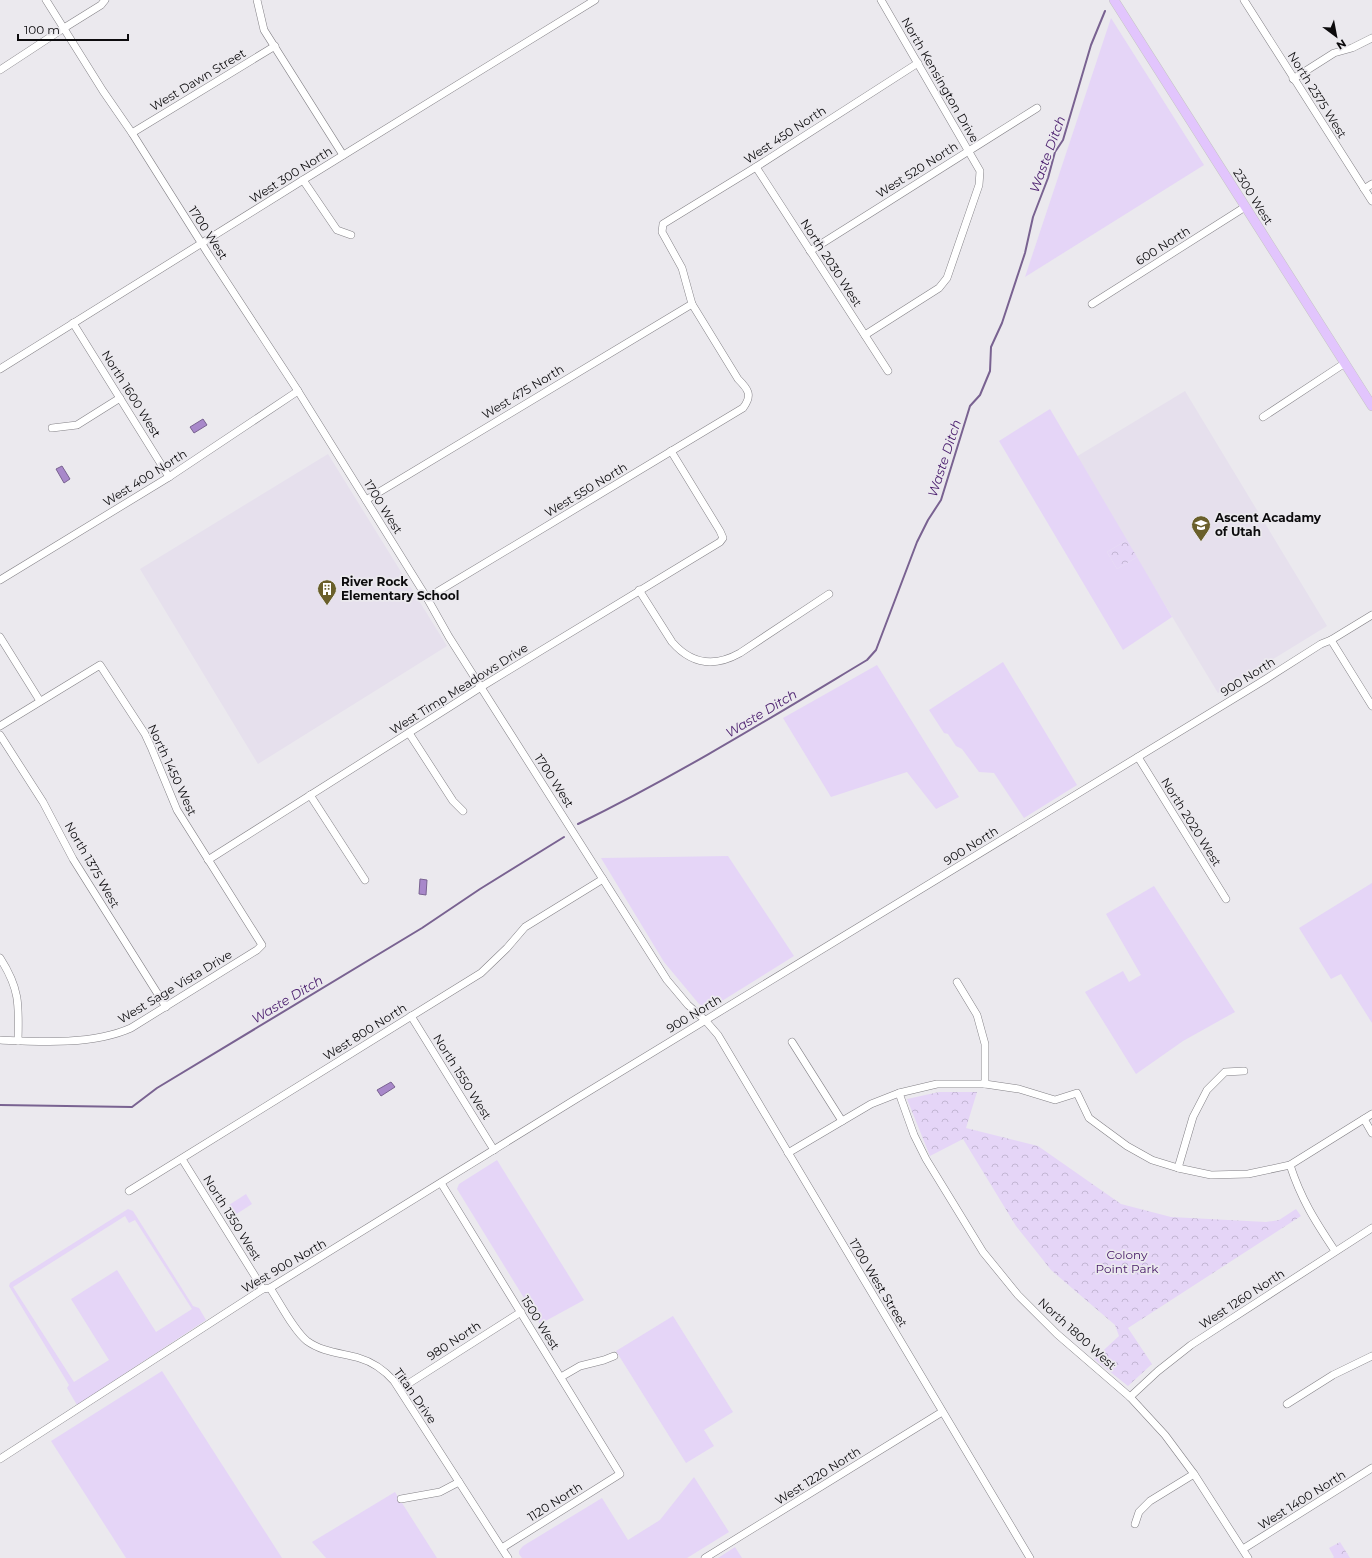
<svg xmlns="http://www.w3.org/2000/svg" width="1372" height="1558" font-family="Montserrat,sans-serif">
	<defs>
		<pattern id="park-crowns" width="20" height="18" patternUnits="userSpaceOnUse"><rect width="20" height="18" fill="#e5d5f7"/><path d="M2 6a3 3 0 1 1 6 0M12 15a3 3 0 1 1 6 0" fill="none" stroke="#c3b6d3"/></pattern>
	</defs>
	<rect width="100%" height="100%" fill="#ebe9ee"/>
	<g fill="#e6e0ed">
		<path d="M1185,391L1327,626L1218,693L1076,457Z"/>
		<path d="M328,454L447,646L258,764L140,569Z"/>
	</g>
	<g fill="#e5d5f7" fill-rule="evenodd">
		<path d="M1111,18L1204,165L1025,277Z"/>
		<path d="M1050,409L1127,540L1107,552L1117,569L1137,557L1172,617L1123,650L999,441Z"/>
		<path d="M1003,662L1077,785L1024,818L994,773L979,772L962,749L956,746L948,734L944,733L929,710Z"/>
		<path d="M877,665L959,797L936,809L907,772L831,797L783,718Z"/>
		<path d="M728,856L794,956L709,1009L699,1004L664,962L601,858Z"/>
		<path d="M1372,883V1023L1341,974L1331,979L1299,928Z"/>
		<path d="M1154,886L1235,1012L1183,1041L1136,1074L1085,992L1123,971L1129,982L1141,975L1106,914Z"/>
		<path d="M497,1160L584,1300L540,1324L457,1189L459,1184Z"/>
		<path d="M246,1194L252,1204L235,1215L229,1205Z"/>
		<path d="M128,1209L133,1211L193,1306L199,1308L206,1320L77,1405L67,1388L69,1385L9,1286L10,1283ZM125,1216L129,1223L135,1220L192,1309L156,1332L117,1270L71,1299L109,1360L74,1382L13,1287Z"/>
		<path d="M673,1316L733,1412L704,1430L714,1446L686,1463L616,1351Z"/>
		<path d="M162,1371L282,1558H126L51,1441Z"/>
		<path d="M694,1477L729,1532L687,1558H522L519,1554V1551L523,1546L602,1498L628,1540L660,1520Z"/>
		<path d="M395,1492L437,1558H326L312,1542Z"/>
		<path d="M735,1547L742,1558H718Z"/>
	</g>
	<g fill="url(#park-crowns)">
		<path d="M1127,540L1137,557L1117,569L1107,552Z"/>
		<path d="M939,1092H977L966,1128L1038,1146L1121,1204L1171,1217L1266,1222L1279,1220L1296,1209L1301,1216L1128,1328L1152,1364L1128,1386L1094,1359L1119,1336L1115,1325L1051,1270L1016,1226L963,1139L930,1156L907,1099Z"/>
		<path d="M1340,1542L1350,1558H1333L1334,1557L1329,1548Z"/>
	</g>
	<g fill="#a888ca" stroke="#796291">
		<path d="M203,419L207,425L194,433L190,427Z"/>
		<path d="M62,466L70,479L64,483L56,469Z"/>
		<path d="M420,879L427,880L426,895L419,894Z"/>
		<path d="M391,1082L395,1087L381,1096L377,1090Z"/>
	</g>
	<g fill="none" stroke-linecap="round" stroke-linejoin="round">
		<g stroke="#796291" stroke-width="2">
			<path d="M578,824C678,775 772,717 867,660L876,650L917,542L928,520L941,500L970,406L980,395L990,371L991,347L1002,323L1025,253L1033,217L1048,178L1055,152L1063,140L1091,45L1105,11"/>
			<path d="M0,1105L132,1107L157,1088L422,928L480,889L564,837"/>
		</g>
		<g stroke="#838186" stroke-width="8">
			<g id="minor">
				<path d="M46,0L103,91L132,133L207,252L298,391L427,598L449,637L667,980L688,1005L705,1020L718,1035L1030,1558"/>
				<path d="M257,0L264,30L343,155"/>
				<path d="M1244,0L1372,201"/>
				<path d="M0,70L64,28L101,5L105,0"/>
				<path d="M1293,79L1334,53L1352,48L1372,38"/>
				<path d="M132,133L275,46"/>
				<path d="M756,167L888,371"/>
				<path d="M303,180L337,230L351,235"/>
				<path d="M1364,189L1372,184"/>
				<path d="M810,251L1037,108"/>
				<path d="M1092,304L1245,207"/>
				<path d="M73,323L169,477"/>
				<path d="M865,335L939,288L947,278L979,185L980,171L881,0"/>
				<path d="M0,369L303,180L595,0"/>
				<path d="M1263,417L1345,363"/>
				<path d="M52,428L77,425L120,398"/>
				<path d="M366,500L692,304"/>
				<path d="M0,580L169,477L298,391"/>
				<path d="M639,590L672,642C692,665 715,667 740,653L829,594"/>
				<path d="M427,598L743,408C753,395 748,389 738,379L692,304L682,268L662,232L663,224L756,167L918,63"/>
				<path d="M0,637L40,701"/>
				<path d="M1331,640L1372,706"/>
				<path d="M0,726L100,665L145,734L151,747L177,810L262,945L257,950L131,1028C93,1045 41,1042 0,1040"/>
				<path d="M409,733L453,801L463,811"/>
				<path d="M0,735L43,802L73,859L166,1007"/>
				<path d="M1138,757L1226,899"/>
				<path d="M310,795L365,880"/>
				<path d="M208,860L481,687L720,542L723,538L720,531L671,451"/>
				<path d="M0,958C20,989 19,1005 18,1041"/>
				<path d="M957,982L977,1015L985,1044V1084"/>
				<path d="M411,1016L494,1150"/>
				<path d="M792,1042L842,1121"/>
				<path d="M899,1093L914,1135L926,1159L983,1252L1018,1295L1057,1334L1130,1397L1165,1435L1194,1474L1248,1558"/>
				<path d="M1364,1119L1372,1133"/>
				<path d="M788,1153L871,1104L899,1093L937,1084H985L1019,1089L1055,1100L1077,1093L1089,1118L1127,1146L1152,1160L1178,1168L1211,1175L1248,1174L1290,1165L1372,1114"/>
				<path d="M182,1159L263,1289"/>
				<path d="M1290,1165C1301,1199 1315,1221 1335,1251"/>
				<path d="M1178,1168L1193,1117L1207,1090L1225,1072L1244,1071"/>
				<path d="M441,1183L620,1474L502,1548"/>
				<path d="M129,1191L481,973L507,948L525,927L603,879"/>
				<path d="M270,1288C280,1303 294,1331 307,1341C322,1352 341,1353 359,1358C373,1362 385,1371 394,1381L508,1558"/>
				<path d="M561,1377L580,1366L604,1360L614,1356"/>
				<path d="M400,1389L521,1312"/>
				<path d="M1130,1397L1158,1371L1191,1345L1372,1228"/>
				<path d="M1287,1404L1333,1375L1372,1356"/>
				<path d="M0,1459L263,1289L270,1288L576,1099L1266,679L1321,644L1331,640L1372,615"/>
				<path d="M401,1499L440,1492L459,1482"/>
				<path d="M1135,1524L1139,1512L1150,1501L1194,1474"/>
				<path d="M1243,1549L1372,1468"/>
				<path d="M705,1558L942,1412"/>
			</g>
		</g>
		<g stroke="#c5c4c5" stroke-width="10">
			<path id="major" d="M1114,0L1372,406"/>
		</g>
		<use href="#minor" stroke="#fff" stroke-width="7"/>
		<use href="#major" stroke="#e2c5fd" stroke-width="9"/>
	</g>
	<defs>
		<g id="school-pin" transform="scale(1)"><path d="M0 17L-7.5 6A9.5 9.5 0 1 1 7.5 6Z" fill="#6a5f2b" stroke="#ebe9ee"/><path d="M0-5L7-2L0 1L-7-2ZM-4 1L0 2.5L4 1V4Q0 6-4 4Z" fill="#fff"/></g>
		<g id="building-pin" transform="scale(1)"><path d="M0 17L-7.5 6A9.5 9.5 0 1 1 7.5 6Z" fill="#6a5f2b" stroke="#ebe9ee"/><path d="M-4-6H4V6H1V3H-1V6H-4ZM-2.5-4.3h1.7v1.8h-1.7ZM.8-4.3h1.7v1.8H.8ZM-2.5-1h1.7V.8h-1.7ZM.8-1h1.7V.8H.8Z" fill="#fff"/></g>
	</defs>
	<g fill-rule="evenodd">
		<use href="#school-pin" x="1201" y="525"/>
		<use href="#building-pin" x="327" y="589"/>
	</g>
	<g text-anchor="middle" stroke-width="3.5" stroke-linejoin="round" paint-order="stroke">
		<g font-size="12" fill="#0c0b0d" stroke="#ebe9ee">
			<text transform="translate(198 80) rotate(-31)" y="4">West Dawn Street</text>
			<text transform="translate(940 80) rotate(60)" y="4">North Kensington Drive</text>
			<text transform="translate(1317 95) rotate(58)" y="4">North 2375 West</text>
			<text transform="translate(785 135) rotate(-33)" y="4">West 450 North</text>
			<text transform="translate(917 170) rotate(-32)" y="4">West 520 North</text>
			<text transform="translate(291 175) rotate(-32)" y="4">West 300 North</text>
			<text transform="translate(1253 197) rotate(58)" y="4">2300 West</text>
			<text transform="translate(208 233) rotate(57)" y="4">1700 West</text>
			<text transform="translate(1163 246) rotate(-32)" y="4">600 North</text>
			<text transform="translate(831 263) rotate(57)" y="4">North 2030 West</text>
			<text transform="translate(523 392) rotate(-31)" y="4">West 475 North</text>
			<text transform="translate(131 394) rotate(58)" y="4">North 1600 West</text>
			<text transform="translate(145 478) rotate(-32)" y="4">West 400 North</text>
			<text transform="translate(586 490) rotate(-31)" y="4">West 550 North</text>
			<text transform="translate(383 507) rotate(58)" y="4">1700 West</text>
			<text transform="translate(1248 677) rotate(-32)" y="4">900 North</text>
			<text transform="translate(459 689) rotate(-32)" y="4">West Timp Meadows Drive</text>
			<text transform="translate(172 770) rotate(65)" y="4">North 1450 West</text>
			<text transform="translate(554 781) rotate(57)" y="4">1700 West</text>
			<text transform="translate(1191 822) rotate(58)" y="4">North 2020 West</text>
			<text transform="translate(971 846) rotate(-32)" y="4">900 North</text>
			<text transform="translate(92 865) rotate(60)" y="4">North 1375 West</text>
			<text transform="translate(175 987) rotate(-31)" y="4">West Sage Vista Drive</text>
			<text transform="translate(694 1014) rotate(-31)" y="4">900 North</text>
			<text transform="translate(365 1032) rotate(-32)" y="4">West 800 North</text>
			<text transform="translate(462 1077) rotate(58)" y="4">North 1550 West</text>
			<text transform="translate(232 1218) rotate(58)" y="4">North 1350 West</text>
			<text transform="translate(284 1266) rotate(-30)" y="4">West 900 North</text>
			<text transform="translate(878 1283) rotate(59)" y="4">1700 West Street</text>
			<text transform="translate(1242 1299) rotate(-33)" y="4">West 1260 North</text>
			<text transform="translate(540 1323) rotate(58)" y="4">1500 West</text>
			<text transform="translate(1077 1334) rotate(42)" y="4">North 1800 West</text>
			<text transform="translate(454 1341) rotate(-33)" y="4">980 North</text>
			<text transform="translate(415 1396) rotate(55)" y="4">Titan Drive</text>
			<text transform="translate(818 1476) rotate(-32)" y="4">West 1220 North</text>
			<text transform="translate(1302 1500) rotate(-32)" y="4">West 1400 North</text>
			<text transform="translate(555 1502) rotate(-32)" y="4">1120 North</text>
		</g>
		<g font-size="12" font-weight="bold" fill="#0c0b0d" stroke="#ebe9ee" text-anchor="start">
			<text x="1215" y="522">Ascent Acadamy<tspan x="1215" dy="14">of Utah</tspan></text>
			<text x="341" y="586">River Rock<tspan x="341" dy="14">Elementary School</tspan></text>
		</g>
		<g font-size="12" fill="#441765" stroke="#ebe9ee">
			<text x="1127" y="1259">Colony<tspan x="1127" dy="14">Point Park</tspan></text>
		</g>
		<g font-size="13" font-style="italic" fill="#4d2170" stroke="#ebe9ee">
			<text transform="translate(1047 154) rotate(-70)" y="5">Waste Ditch</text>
			<text transform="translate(944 458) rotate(-72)" y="5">Waste Ditch</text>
			<text transform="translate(761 713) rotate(-31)" y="5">Waste Ditch</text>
			<text transform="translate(287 999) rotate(-31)" y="5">Waste Ditch</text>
		</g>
	</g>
	<g transform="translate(1336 36) rotate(148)" stroke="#ebe9ee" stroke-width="3" paint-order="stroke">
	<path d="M0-3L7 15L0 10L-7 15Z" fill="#0c0b0d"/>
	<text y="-6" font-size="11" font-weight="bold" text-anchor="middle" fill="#0c0b0d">N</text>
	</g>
	<path d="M18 34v6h110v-6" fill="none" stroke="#0c0b0d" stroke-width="2"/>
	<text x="24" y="34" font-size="12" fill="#0c0b0d" stroke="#ebe9ee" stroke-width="3" paint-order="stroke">100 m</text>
</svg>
